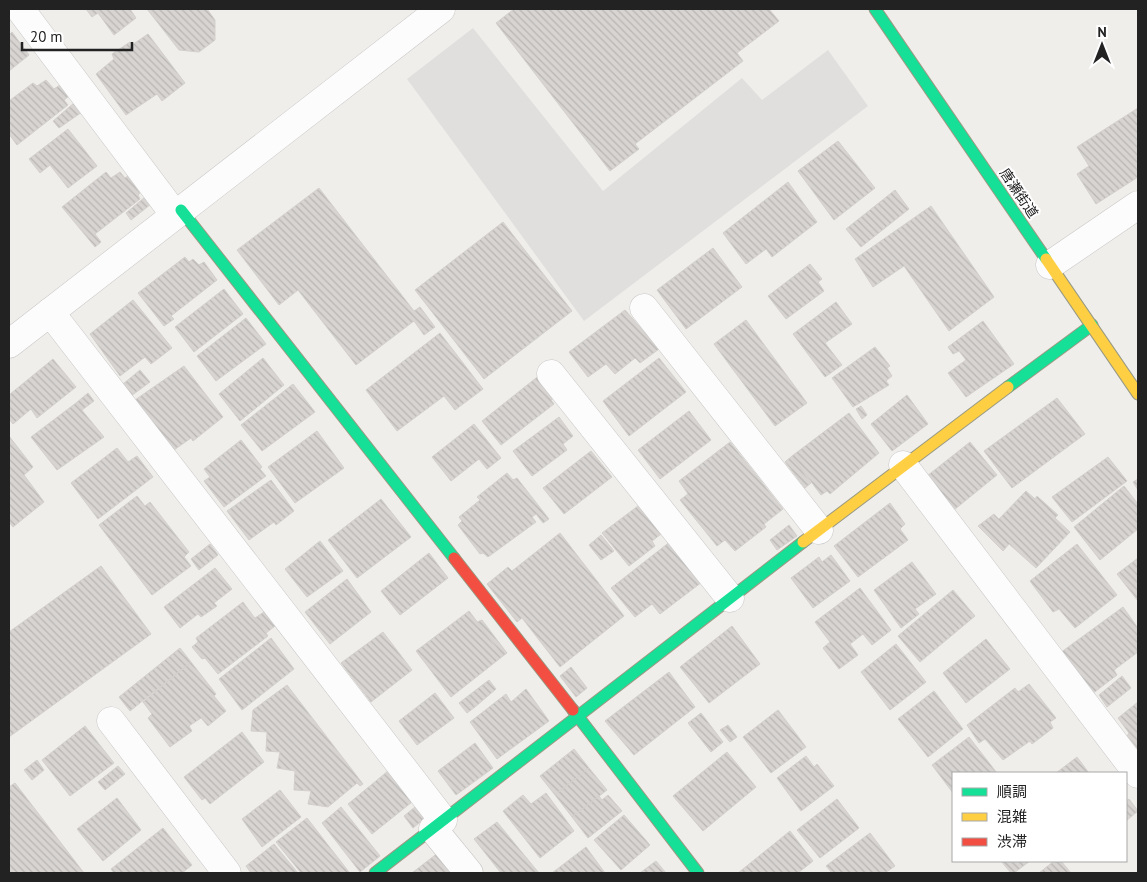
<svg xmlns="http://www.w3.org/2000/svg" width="1147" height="882" font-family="'PT Sans','Noto Sans JP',sans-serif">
	<defs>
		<pattern id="building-back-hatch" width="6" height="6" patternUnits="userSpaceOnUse" patternTransform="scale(1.25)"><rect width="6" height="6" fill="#d7d4d2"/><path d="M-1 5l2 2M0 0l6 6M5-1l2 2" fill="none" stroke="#b8b6b4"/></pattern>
	</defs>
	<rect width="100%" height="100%" fill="#f0eeeb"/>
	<path fill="#e0dfde" d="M473,28L603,191L742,78L762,100L828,50L868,106L584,321L407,79Z"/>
	<g fill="url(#building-back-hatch)" stroke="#d3d0cc">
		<path d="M86,9H130L136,18L114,35L98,13L92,17Z"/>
		<path d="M147,9H207L215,20V40L199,52L179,50Z"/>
		<path d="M514,9H769L779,21L737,53L743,61L635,144L639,149L610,171L496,23Z"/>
		<path d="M12,32L29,55L9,71V35Z"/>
		<path d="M148,34L185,83L162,101L157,94L126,115L96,74L114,59L112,54L130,42L132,45Z"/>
		<path d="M46,80L54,89L60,85L69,96L64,100L68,105L17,145L9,134V101L33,83L37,86Z"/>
		<path d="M74,103L82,112L59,128L53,121Z"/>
		<path d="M1138,108V177L1096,204L1077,174L1089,166L1077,147Z"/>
		<path d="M68,129L97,166L68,188L50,165L40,173L29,159Z"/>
		<path d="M838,141L875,188L834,220L798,171Z"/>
		<path d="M106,172L111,178L120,172L125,178L128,176L140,193L138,195L140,199L95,234L101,242L95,247L62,207Z"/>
		<path d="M788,182L817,222L772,257L766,249L746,264L723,233Z"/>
		<path d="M319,188L414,311L420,307L435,327L424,335L414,321L356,365L298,290L279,305L237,250Z"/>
		<path d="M895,190L909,209L861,247L846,229Z"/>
		<path d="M145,197L151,204L131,220L126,213Z"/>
		<path d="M931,206L994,297L949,331L904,266L873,287L855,259Z"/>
		<path d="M503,222L572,311L484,379L415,290Z"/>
		<path d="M713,248L742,287L686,329L657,290Z"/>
		<path d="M185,257L189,262L193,259L199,265L204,262L217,280L171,316L174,319L164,326L138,293Z"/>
		<path d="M810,264L822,279L818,282L824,291L786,319L768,296Z"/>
		<path d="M224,289L243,314L194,352L175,327Z"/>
		<path d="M133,300L172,348L151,364L145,357L120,376L90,334Z"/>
		<path d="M836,302L852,324L825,343L842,365L825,377L793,334Z"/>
		<path d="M625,310L659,349L640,363L635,358L615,374L606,364L588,377L569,352Z"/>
		<path d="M246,318L266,344L216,381L197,356Z"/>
		<path d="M746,320L807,403L775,426L714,344Z"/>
		<path d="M983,321L1014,364L966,397L948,373L966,360L959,351L953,354L948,347Z"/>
		<path d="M440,333L483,389L455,410L444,396L397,431L366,390Z"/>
		<path d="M875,347L890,366L887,368L892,376L886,381L889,385L853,407L832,378Z"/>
		<path d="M263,358L284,385L240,421L219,394Z"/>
		<path d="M659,358L686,392L629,436L603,401Z"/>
		<path d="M53,359L76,387L37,418L31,409L13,424L9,419V395Z"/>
		<path d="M184,366L223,417L193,441L191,438L174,450L135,400Z"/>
		<path d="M140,370L150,382L131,396L123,384Z"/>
		<path d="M541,374L558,395L551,400L554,404L501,445L482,421Z"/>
		<path d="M293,384L315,412L262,451L241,425Z"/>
		<path d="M88,393L94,401L82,410L76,403Z"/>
		<path d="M907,395L928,424L892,451L871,424Z"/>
		<path d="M1057,398L1085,434L1012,488L984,451Z"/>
		<path d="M76,403L104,437L57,470L31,437Z"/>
		<path d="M861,406L867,415L862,419L856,409Z"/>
		<path d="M689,411L711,440L660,479L638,450Z"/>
		<path d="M849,413L879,453L830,494L827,491L821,495L792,456Z"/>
		<path d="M559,417L573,436L563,444L567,450L532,476L513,451Z"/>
		<path d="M474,424L501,458L487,469L479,459L451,481L432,457Z"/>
		<path d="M317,431L344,468L295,503L268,467Z"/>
		<path d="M9,436L33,467L24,475L44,502L13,527L9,522Z"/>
		<path d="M241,440L262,467L260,469L266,476L224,507L204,481L210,477L204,469Z"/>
		<path d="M730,442L783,509L764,524L766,527L735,551L725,540L717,546L680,500L688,494L679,481Z"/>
		<path d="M970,442L997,475L949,514L922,480Z"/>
		<path d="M117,448L128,462L137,456L153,477L98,519L71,483Z"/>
		<path d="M591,451L612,477L564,514L543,488Z"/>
		<path d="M792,456L811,483L805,488L785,462Z"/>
		<path d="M1108,457L1127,481L1072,522L1052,497Z"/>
		<path d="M507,473L513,480L517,478L549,519L543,523L536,514L532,517L536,522L488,557L483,553L480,554L458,525L462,521L459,517L480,500L477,497Z"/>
		<path d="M1138,479V490L1133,482Z"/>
		<path d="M271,480L294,511L276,525L274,522L249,540L227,511Z"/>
		<path d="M1124,486L1138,504V529L1100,560L1074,527Z"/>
		<path d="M1026,491L1035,499L1037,496L1058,515L1055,518L1070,532L1036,568L1009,544L1003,551L978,526L994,514L999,519Z"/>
		<path d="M137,496L145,506L150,502L189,552L184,557L191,566L152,595L99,525Z"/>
		<path d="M381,499L411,537L357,578L328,540Z"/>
		<path d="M642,503L665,531L652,541L655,546L629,566L602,533Z"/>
		<path d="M890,503L905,524L900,529L908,540L858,577L834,546Z"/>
		<path d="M789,525L797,536L777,550L770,540Z"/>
		<path d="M560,533L624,616L560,667L522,618L517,622L487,584L508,567L512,571Z"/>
		<path d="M601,535L614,551L601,560L589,545Z"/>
		<path d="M320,541L343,571L307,597L285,569Z"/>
		<path d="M671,541L702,582L660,614L652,604L635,617L611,588Z"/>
		<path d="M210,544L218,555L199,570L191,559Z"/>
		<path d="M1077,544L1117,595L1075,628L1059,609L1053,612L1030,581Z"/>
		<path d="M429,553L448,578L400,615L381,591Z"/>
		<path d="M831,555L850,581L813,608L791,578L819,557L822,562Z"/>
		<path d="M1138,558V601L1117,574Z"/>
		<path d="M912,562L936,594L915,609L919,614L901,628L874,590Z"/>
		<path d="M101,566L151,634L9,737V632Z"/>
		<path d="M215,568L232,589L214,603L217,606L201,617L198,614L180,628L164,607Z"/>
		<path d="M347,579L371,612L330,644L305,612Z"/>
		<path d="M860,588L891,630L872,645L863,634L850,644L858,655L839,669L823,648L830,642L815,622Z"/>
		<path d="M953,590L975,616L920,662L898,636Z"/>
		<path d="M243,602L268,636L218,674L205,658L202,659L192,647L198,642L196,638Z"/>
		<path d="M1123,607L1138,628V652L1114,670L1117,675L1092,694L1060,653Z"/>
		<path d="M469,611L503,656L451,697L416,651Z"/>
		<path d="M264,612L275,626L266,633L255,618Z"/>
		<path d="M482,620L507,653L503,656L477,622Z"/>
		<path d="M732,626L760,664L709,703L680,667Z"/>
		<path d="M383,632L412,670L371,702L341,663Z"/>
		<path d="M271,638L294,669L242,710L219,679Z"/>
		<path d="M986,639L1010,669L966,703L943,673Z"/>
		<path d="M896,644L926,682L890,710L861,672Z"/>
		<path d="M180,648L191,662L130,711L119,697Z"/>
		<path d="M191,662L216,694L214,696L226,711L208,726L201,718L189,726L192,731L170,747L148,718L152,714L143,702Z"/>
		<path d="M571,667L587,688L576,697L560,676Z"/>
		<path d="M669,672L695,707L634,755L605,721Z"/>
		<path d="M1122,676L1131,688L1107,707L1099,695Z"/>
		<path d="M489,680L496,689L475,707L468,696Z"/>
		<path d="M1029,684L1056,718L1050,722L1053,728L1032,744L1030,741L1003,760L985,739L979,743L967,725L1015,688L1018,692Z"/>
		<path d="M287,685L363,784L360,786L357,783L328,807L308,804L311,791L294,790L295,771L277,768L280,752L266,751L267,732L251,731L253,710Z"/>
		<path d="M526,689L549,721L497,759L470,722L506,694L511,702Z"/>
		<path d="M934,691L963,729L928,757L898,719Z"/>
		<path d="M435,693L454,718L417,745L399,721Z"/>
		<path d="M468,696L475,707L467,713L459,703Z"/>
		<path d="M1138,702V748H1137L1127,736L1129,733L1118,718Z"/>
		<path d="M778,710L806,747L771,773L743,737Z"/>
		<path d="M701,713L723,742L711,752L688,723Z"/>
		<path d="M728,725L737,737L730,742L720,730Z"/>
		<path d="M85,726L114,763L70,796L42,760Z"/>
		<path d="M242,732L264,762L210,804L205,798L202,800L184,777Z"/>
		<path d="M969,737L997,773H953V793L932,765Z"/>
		<path d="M475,743L493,768L456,795L438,771Z"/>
		<path d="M574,749L589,768L555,795L540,776Z"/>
		<path d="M727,752L756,787L703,831L673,796Z"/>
		<path d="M806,756L814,767L817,764L834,786L801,811L777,778Z"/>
		<path d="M1077,757L1089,773H1056Z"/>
		<path d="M37,760L44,770L32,780L24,770Z"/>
		<path d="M118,766L125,774L105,790L98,782Z"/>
		<path d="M589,768L607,790L572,817L555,795Z"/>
		<path d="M388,771L412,802L372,834L348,804Z"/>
		<path d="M15,783L84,873H9V787Z"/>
		<path d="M280,790L301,817L262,847L242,819Z"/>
		<path d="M546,793L574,831L540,858L503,811L523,795L531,804Z"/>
		<path d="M608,795L622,811L588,838L572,817L599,796L602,800Z"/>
		<path d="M117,798L141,830L103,861L77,829Z"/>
		<path d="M837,799L859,828L820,858L797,830Z"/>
		<path d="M1129,799L1138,811L1126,821V801Z"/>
		<path d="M341,807L380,856L360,872L322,823Z"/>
		<path d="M415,807L425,818L413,828L404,816Z"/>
		<path d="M624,815L650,845L621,870L594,840Z"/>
		<path d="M307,818L349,872L347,873H301L276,842Z"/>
		<path d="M497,822L539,873H501L474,839Z"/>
		<path d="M163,828L192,865L182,873H114L111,869Z"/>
		<path d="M790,831L813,861L798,873H738Z"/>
		<path d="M870,833L895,866L885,873H832L826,866Z"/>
		<path d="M274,844L298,873H251L246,866Z"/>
		<path d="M586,847L605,873H552Z"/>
		<path d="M443,849L461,873H412Z"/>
		<path d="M656,861L666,873H640Z"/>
		<path d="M1001,861H1030L1014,873H1011Z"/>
		<path d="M1054,861H1061L1071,873H1039Z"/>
	</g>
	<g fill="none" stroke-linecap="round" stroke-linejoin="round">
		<g stroke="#c9c8c7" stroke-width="29">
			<g id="street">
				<path d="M20,9L175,215"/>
				<path d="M1050,265L1138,205"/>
				<path d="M644,308L819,530"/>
				<path d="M50,312L443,820"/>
				<path d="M9,344L441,9"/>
				<path d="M551,374L730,598"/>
				<path d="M903,465L1138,774"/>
				<path d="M111,721L227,873"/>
				<path d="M433,829L469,873"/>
			</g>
		</g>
		<g stroke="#999a82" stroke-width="13">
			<g id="fast">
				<path d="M875,9L1046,259"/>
				<path d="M181,210L454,558"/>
				<path d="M1008,387L1092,325"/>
				<path d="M573,710L698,873"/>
				<path d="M375,873L803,542"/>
			</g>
		</g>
		<g stroke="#999a82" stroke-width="13">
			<g id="slow">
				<path d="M1046,259L1138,394"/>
				<path d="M803,542L1008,387"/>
			</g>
		</g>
		<g stroke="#999a82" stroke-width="13">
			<path id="jam" d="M454,558L573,710"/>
		</g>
		<use href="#street" stroke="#fdfcfc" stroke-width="28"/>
		<use href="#fast" stroke="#16e098" stroke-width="11"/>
		<use href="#slow" stroke="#ffcf43" stroke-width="11"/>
		<use href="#jam" stroke="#f24e42" stroke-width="11"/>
	</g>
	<g text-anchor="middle" stroke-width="4" stroke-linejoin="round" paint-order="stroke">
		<g font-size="14" fill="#222" stroke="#fff">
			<text transform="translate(1019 193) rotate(56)" y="5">唐瀬街道</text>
		</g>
	</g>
	<rect width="1147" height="882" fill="none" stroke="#222222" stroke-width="20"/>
	<rect x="952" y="772" width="175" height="90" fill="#ffffff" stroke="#a7a7a7"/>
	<rect x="962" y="788" width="25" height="8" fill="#16e098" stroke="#a7a7a7"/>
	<text x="997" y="797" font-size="15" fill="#222222">順調</text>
	<rect x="962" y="813" width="25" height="8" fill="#ffcf43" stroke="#a7a7a7"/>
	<text x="997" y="822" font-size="15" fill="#222222">混雑</text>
	<rect x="962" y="838" width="25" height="8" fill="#f24e42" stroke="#a7a7a7"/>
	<text x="997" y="847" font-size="15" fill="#222222">渋滞</text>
	<g transform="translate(1102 45)" stroke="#ffffff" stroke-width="4" paint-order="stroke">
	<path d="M0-4L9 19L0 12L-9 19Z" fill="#222222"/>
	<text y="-8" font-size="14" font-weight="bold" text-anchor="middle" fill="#222222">N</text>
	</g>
	<path d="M22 42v8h110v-8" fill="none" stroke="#222222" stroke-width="2.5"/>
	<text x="30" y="42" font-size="15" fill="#222222" stroke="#ffffff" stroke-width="4" paint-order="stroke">20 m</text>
</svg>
